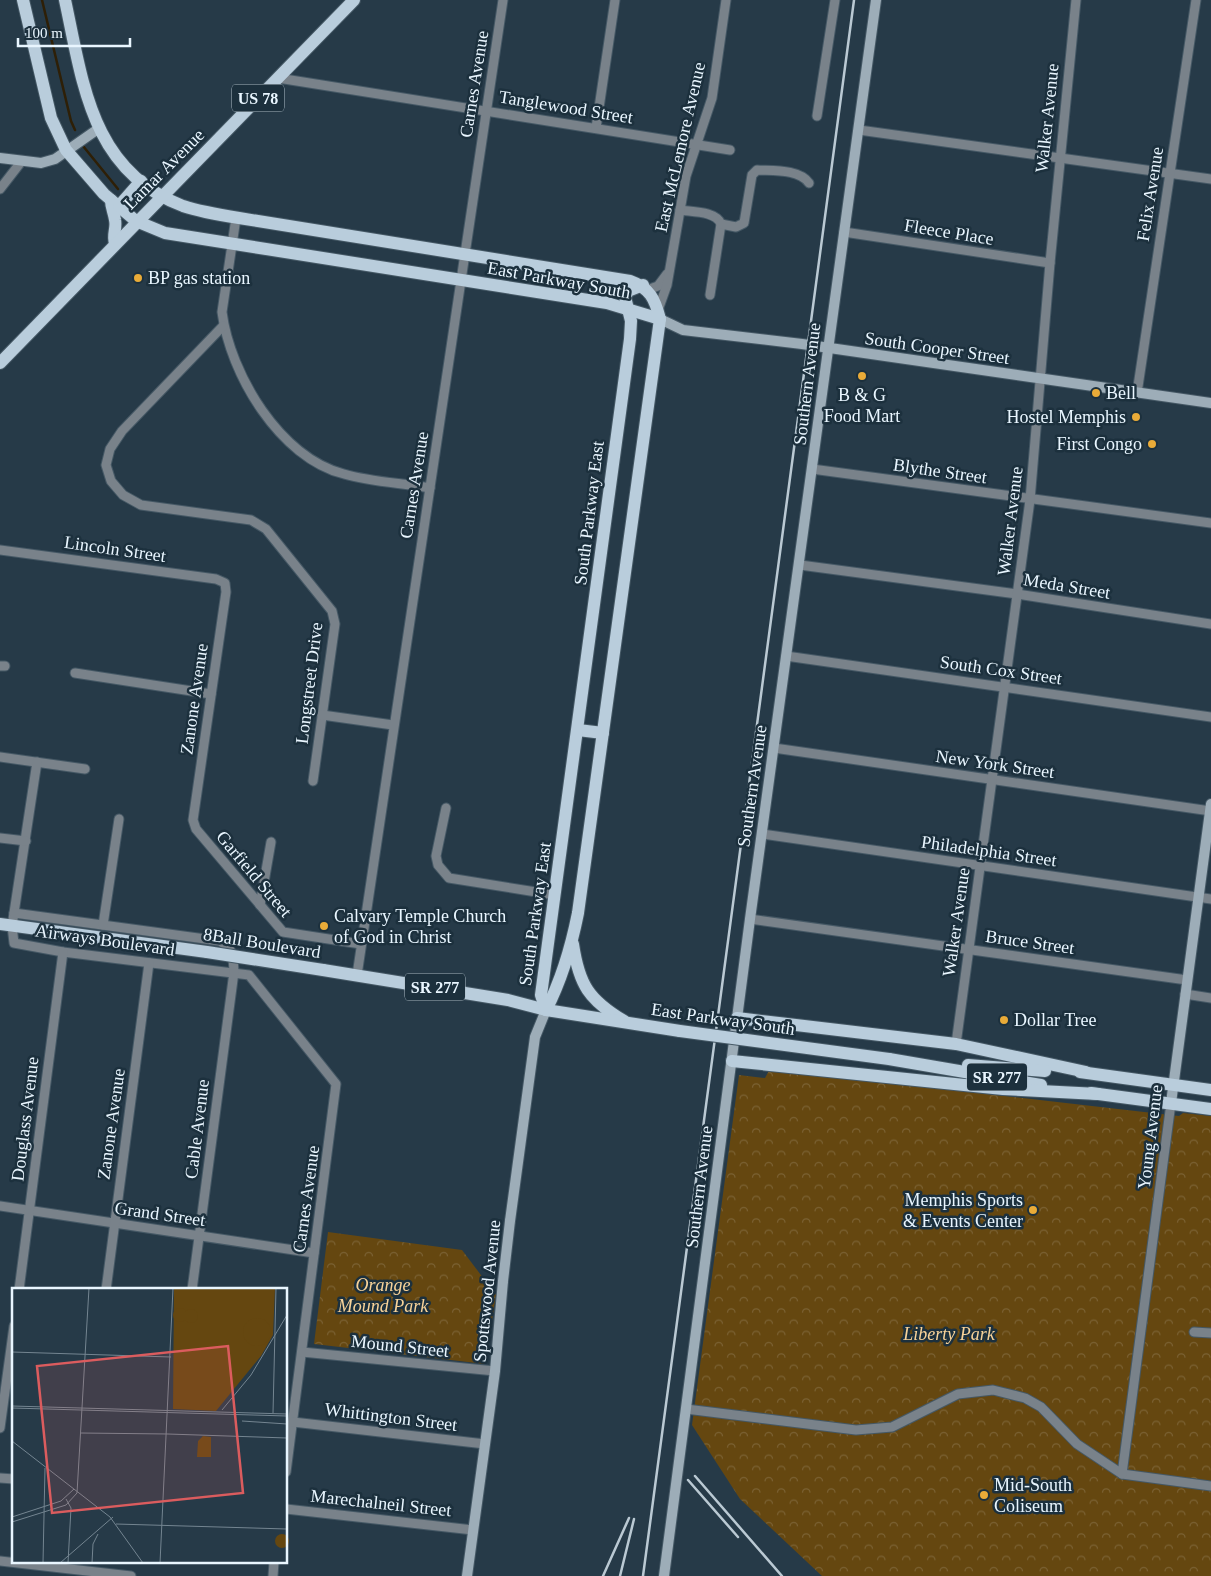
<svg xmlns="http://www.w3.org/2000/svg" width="1211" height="1576" font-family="Georgia,serif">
	<defs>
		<pattern id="park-crowns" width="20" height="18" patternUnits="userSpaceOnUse" patternTransform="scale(1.25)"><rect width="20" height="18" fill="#654710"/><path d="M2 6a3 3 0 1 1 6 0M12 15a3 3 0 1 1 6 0" fill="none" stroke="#7b6234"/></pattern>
	</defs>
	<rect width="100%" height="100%" fill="#263a48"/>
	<g fill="url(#park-crowns)">
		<path d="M770,1069L1170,1115L1179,1116L1183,1113L1211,1116V1576H822L740,1499L692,1425L739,1075L765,1078Z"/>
		<path d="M328,1232L462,1250L496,1295L485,1364L314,1344Z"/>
	</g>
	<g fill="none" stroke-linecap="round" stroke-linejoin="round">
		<g stroke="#2e1f06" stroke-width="2.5">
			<path d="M42,0L71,121L75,130"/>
			<path d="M83,146L118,189"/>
		</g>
		<g stroke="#455865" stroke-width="11">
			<g id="street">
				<path d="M278,78L730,150"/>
				<path d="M817,116L835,0"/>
				<path d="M596,128L615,0"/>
				<path d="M859,130L1211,179"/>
				<path d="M0,189L21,162"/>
				<path d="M680,210C692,212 716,211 721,224L710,295"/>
				<path d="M236,218L222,312C230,374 280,458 344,474C371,482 402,483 430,488"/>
				<path d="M721,224L736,227L744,223L752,175L757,170C773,171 799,169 809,183"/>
				<path d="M844,232L1050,263"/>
				<path d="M647,290L658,286L667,274"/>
				<path d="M658,310L667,285L686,176L712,98L726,0"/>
				<path d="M223,326L122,431L110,449L106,465L111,481L123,495L141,505L251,520L266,529L332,611L335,624L313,781"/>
				<path d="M1137,393L1196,0"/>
				<path d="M812,469L1211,523"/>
				<path d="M0,550L216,579L225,583L226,592L193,820L196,829L283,932L361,944"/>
				<path d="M800,565L1017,594L1211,624"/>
				<path d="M786,656L1211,717"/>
				<path d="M0,666H5"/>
				<path d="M75,673L211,694"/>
				<path d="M322,715L393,725"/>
				<path d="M774,748L1211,811"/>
				<path d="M0,757L85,769"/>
				<path d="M37,762L12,926L14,943L63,952L249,975L336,1084L286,1472"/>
				<path d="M446,808L436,856L438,865L449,878L555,895"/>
				<path d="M762,834L1211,899"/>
				<path d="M0,838L26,841"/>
				<path d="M260,905L271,842"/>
				<path d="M14,913L220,941C234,949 233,957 234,972L192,1290"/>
				<path d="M750,919L1187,980"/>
				<path d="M103,925L119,819"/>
				<path d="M357,975L503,0"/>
				<path d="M1185,994L1211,998"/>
				<path d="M956,1044L1030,500L1050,263L1076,0"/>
				<path d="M0,1206L314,1253"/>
				<path d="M19,1290L63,952"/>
				<path d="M106,1290L149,963"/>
				<path d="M1194,1332L1211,1333"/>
				<path d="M302,1352L495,1371"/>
				<path d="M686,1409L856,1430L892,1427L958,1394L993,1390L1025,1398L1041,1407L1077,1444L1122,1474L1211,1486"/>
				<path d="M293,1422L485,1444"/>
				<path d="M0,1428L14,1326"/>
				<path d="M1122,1474L1171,1103"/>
				<path d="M0,1478L14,1479"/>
				<path d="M286,1509L473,1530"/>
				<path d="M0,1561L131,1576"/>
				<path d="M273,1576L274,1562"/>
			</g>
		</g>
		<g stroke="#455865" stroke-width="12">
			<g id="secondary">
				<path d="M0,158L41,163L55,159L98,129"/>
				<path d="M660,319L683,330L802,344L1211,403"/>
				<path d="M1171,1103L1211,804"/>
				<path d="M510,1221L535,1037L546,1010"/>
				<path d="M467,1576L495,1371L503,1281"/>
				<path d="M664,1576L750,919L876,0"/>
			</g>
		</g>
		<g stroke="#455865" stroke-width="14">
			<g id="primary">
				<path d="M23,0L51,118L66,150L104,194L136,221L165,233L607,303L660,319"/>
				<path d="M65,0C83,83 91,171 183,206C201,212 220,215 239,218L630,281C650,288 655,299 660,319L578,913C571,948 562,979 546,1010"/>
				<path d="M111,200C111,208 114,212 115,220C117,228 112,235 115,243"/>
				<path d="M119,206L141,181"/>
				<path d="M0,363L354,0"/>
				<path d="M578,730L603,733"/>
				<path d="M0,924L207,952"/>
				<path d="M573,944C579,985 589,1000 624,1021"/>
				<path d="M323,970L508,1000L546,1010L680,1031"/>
				<path d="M546,1010L541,995L630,339L631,321L625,297L628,291L643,285"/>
				<path d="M737,1018L956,1044L1086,1072"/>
				<path d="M889,1059L1041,1085"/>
				<path d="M732,1061L1003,1089L1098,1094"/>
				<path d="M968,1065L1045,1071"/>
				<path d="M1080,1072L1211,1090"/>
				<path d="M1091,1093L1211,1109"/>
			</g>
		</g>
		<use href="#street" stroke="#79828a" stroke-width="9"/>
		<use href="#secondary" stroke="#9dadb8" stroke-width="10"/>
		<use href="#primary" stroke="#b9cddc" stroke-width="12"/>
		<g stroke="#bac9d3" stroke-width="2.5">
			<path d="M695,1476L782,1576"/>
			<path d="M688,1480L738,1537"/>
			<path d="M603,1576L629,1518"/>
			<path d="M620,1576L634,1519"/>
			<path d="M643,1576L854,0"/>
		</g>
		<g stroke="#455865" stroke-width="12" stroke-linecap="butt">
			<path id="secondary-bridge" d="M503,1281L510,1221"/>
		</g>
		<g stroke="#455865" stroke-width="14" stroke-linecap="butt">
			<g id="primary-bridge">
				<path d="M207,952L323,970"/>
				<path d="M680,1031L889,1059"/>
			</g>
		</g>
		<use href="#secondary-bridge" stroke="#9dadb8" stroke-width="10"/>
		<use href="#primary-bridge" stroke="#b9cddc" stroke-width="12"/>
	</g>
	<g fill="#e9ab38" stroke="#1c303d" stroke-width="2">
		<circle cx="138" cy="278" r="5"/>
		<circle cx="862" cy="376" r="5"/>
		<circle cx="1096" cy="393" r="5"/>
		<circle cx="1136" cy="417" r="5"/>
		<circle cx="1152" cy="444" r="5"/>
		<circle cx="324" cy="926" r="5"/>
		<circle cx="1004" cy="1020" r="5"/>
		<circle cx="1033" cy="1210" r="5"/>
		<circle cx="984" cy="1495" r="5"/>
	</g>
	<g text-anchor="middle" stroke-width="5" stroke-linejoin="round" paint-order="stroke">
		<g fill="#1c303d" stroke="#acbbc5" stroke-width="1">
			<rect x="232" y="84.5" width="52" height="27" rx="4"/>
			<rect x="405" y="973.5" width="60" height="27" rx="4"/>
			<rect x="967" y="1063.5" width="60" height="27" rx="4"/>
		</g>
		<g font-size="16" font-weight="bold" fill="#e9f6ff">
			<text x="258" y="104">US 78</text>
			<text x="435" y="993">SR 277</text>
			<text x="997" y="1083">SR 277</text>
		</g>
		<g font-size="18" fill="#e9f6ff" stroke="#1c303d">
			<text transform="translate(474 84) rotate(-81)" y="6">Carnes Avenue</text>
			<text transform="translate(566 107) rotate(9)" y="6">Tanglewood Street</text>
			<text transform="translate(1047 118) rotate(-84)" y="6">Walker Avenue</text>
			<text transform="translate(680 147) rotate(-77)" y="6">East McLemore Avenue</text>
			<text transform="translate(164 169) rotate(-45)" y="6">Lamar Avenue</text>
			<text transform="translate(1150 194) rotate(-81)" y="6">Felix Avenue</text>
			<text transform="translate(949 232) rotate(9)" y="6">Fleece Place</text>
			<text transform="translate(559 280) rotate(10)" y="6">East Parkway South</text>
			<text transform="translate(937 348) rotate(8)" y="6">South Cooper Street</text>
			<text transform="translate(807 384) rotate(-83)" y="6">Southern Avenue</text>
			<text transform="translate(940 471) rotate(8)" y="6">Blythe Street</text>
			<text transform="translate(414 485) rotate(-81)" y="6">Carnes Avenue</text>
			<text transform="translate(589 513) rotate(-83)" y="6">South Parkway East</text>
			<text transform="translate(1010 521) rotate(-83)" y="6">Walker Avenue</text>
			<text transform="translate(115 549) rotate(8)" y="6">Lincoln Street</text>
			<text transform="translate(1067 586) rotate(9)" y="6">Meda Street</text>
			<text transform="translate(1001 670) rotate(8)" y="6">South Cox Street</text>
			<text transform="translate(309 683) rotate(-83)" y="6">Longstreet Drive</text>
			<text transform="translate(194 699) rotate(-82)" y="6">Zanone Avenue</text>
			<text transform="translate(995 764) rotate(8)" y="6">New York Street</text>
			<text transform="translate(752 786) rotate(-82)" y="6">Southern Avenue</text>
			<text transform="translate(989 851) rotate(8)" y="6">Philadelphia Street</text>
			<text transform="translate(254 874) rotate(50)" y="6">Garfield Street</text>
			<text transform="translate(535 914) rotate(-82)" y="6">South Parkway East</text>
			<text transform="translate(956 922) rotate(-82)" y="6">Walker Avenue</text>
			<text transform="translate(105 940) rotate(8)" y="6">Airways Boulevard</text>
			<text transform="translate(1030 942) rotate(8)" y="6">Bruce Street</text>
			<text transform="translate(262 943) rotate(9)" y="6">8Ball Boulevard</text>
			<text transform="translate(723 1019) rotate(8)" y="6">East Parkway South</text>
			<text transform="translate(25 1119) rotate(-83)" y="6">Douglass Avenue</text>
			<text transform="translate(111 1124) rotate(-82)" y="6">Zanone Avenue</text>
			<text transform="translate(197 1129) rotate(-83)" y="6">Cable Avenue</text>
			<text transform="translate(1150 1137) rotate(-83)" y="6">Young Avenue</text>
			<text transform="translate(699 1187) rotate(-83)" y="6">Southern Avenue</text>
			<text transform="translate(306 1199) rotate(-82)" y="6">Carnes Avenue</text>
			<text transform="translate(160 1214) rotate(8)" y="6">Grand Street</text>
			<text transform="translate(487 1291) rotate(-84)" y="6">Spottswood Avenue</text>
			<text transform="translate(400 1346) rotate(6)" y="6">Mound Street</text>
			<text transform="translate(391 1417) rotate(7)" y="6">Whittington Street</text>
			<text transform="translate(381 1503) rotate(6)" y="6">Marechalneil Street</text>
		</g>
		<g font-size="18" fill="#e9f6ff" stroke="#1c303d" text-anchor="start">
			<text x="148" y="284">BP gas station</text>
			<text x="1106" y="399">Bell</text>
			<text x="862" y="401" text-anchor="middle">B &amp; G<tspan x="862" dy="21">Food Mart</tspan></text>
			<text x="1126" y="423" text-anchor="end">Hostel Memphis</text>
			<text x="1142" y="450" text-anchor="end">First Congo</text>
			<text x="334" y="922">Calvary Temple Church<tspan x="334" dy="21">of God in Christ</tspan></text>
			<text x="1014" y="1026">Dollar Tree</text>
			<text x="1023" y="1206" text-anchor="end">Memphis Sports<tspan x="1023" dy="21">&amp; Events Center</tspan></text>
			<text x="994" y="1491">Mid-South<tspan x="994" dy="21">Coliseum</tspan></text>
		</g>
		<g font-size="18" font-style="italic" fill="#f8d399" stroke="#1c303d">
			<text x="383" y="1291">Orange<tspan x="383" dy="21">Mound Park</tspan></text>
			<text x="949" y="1340">Liberty Park</text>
		</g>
	</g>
	<g transform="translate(12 1288)">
		<rect width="275" height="275" fill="#263a48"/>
		<path d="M162,0H263L261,47L249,68L204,123L161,121ZM191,148L199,149V169H185L186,153Z" fill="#654710"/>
		<path d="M161 27a7 7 0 1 1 14 0a7 7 0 1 1-14 0ZM172 28a7 7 0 1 1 14 0a7 7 0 1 1-14 0ZM231 44a14 14 0 1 1 28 0a14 14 0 1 1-28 0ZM263 253a7 7 0 1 1 14 0a7 7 0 1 1-14 0Z" fill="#654710"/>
		<path fill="none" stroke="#748591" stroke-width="1" d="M0,64L159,69M0,118L275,126M0,120L275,128M210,122L239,87L275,27M261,125L264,0M230,133L275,136M69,145L156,146M156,146L275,150M0,153L98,229L131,275M54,211L59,220L56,275M0,229L49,213L62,201M0,234L54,217L65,205L77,0M104,236L275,241M31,275L33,180M48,275L101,229M80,275L81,256L86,246M148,275L161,0"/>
		<path fill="#db5c5e" fill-opacity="0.15" stroke="#db5c5e" stroke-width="2.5" d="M216,58L231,205L40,225L25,78Z"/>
		<rect width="275" height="275" fill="none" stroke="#e9f6ff" stroke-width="2.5"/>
	</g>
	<path d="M18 38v8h112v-8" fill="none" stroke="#e9f6ff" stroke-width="2.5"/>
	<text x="25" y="38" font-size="15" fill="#e9f6ff" stroke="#1c303d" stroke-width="4" paint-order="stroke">100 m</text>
</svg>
